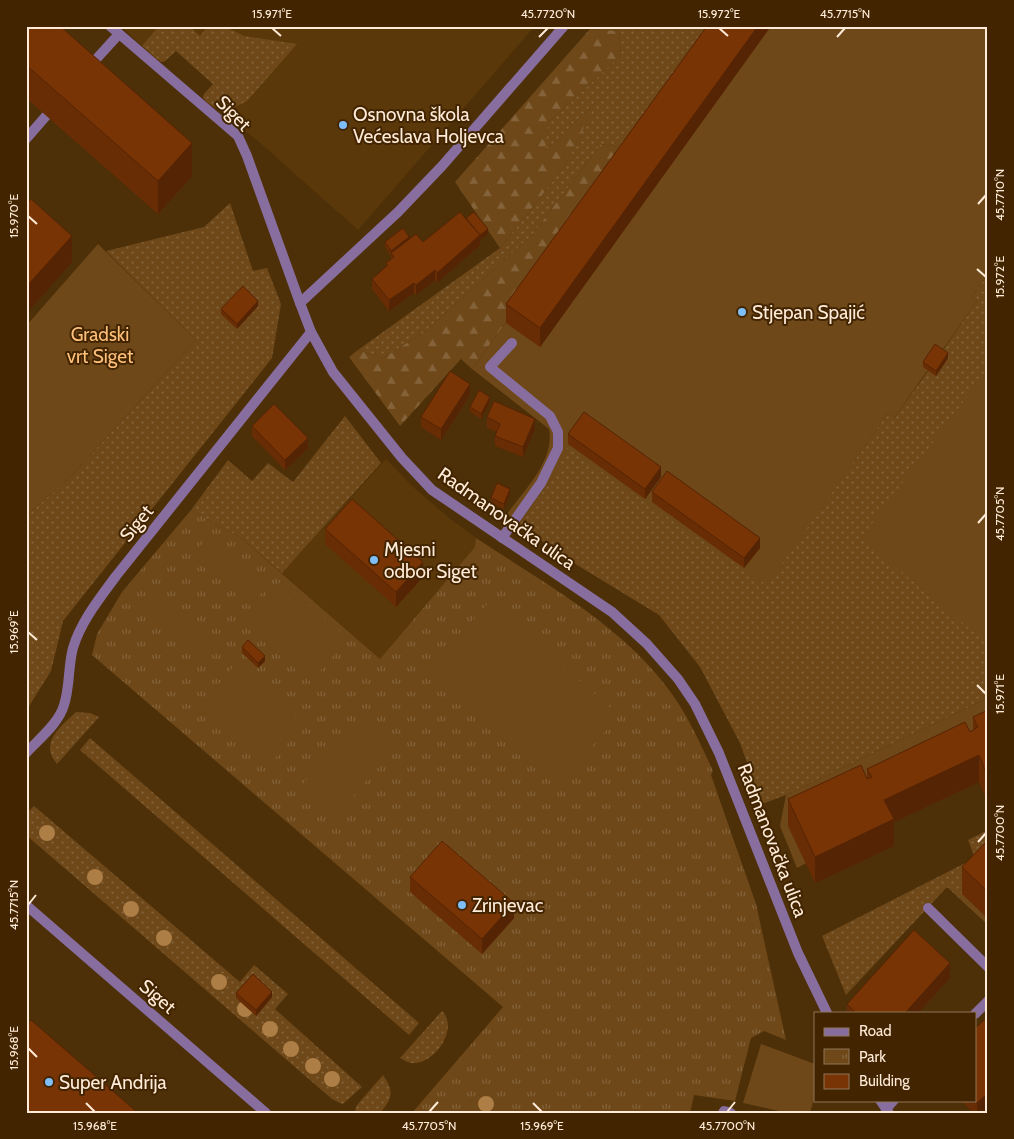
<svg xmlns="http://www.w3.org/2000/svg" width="1014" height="1139" font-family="Cabin,sans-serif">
	<defs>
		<pattern id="grass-dots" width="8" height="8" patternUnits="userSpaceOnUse" patternTransform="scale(1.25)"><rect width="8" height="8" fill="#6e4819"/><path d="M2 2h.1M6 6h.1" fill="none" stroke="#84633a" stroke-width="1.8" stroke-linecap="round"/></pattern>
		<pattern id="forest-firs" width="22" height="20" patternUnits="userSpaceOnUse" patternTransform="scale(1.25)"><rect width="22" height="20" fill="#6e4819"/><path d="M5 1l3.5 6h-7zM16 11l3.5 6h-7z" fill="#84633a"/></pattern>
		<pattern id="park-tufts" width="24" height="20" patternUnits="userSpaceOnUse" patternTransform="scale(1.25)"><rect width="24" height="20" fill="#6e4819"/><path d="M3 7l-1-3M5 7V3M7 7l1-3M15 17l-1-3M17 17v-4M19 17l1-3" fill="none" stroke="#84633a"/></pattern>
	</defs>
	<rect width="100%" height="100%" fill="#4d2f08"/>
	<g fill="#5b380a">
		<path d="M120,26H535L358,230L258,141L207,102L203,98L204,94L213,84L176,51L165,61L161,62L156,59Z"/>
		<path d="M386,459L412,486L449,518L476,538L475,547L380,659L282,573Z"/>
	</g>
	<g fill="url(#grass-dots)">
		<path d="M159,26H189L200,36L208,26H223L244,36L297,44L247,101C232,110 215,113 203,98L204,94L213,84L176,51L165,61L161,62L142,46Z"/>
		<path d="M592,26H721L632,149L601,144L532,235L426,331L383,358L358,350L500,248L565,166L596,102L544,152L548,123L621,55L619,31L590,29Z"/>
		<path d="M230,203L253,271L267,268L281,304L272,358L63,621L51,671L26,711V516L72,475L196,340L106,251L204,227Z"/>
		<path d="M988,274V698L786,795L762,804L740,743L700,667L659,615L564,557L519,524L557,471L569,433L794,545L888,413L895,417L928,371L936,376L941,353L977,301L972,296Z"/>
		<path d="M345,416L381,463L282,573L241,538L191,510L228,460L252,481L268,463L293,482Z"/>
		<path d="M76,712L90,713L99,717L57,764C39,743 60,727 76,712Z"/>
		<path d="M90,738L419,1023L409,1035L80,750Z"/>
		<path d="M34,806L240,982L254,965L288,994L275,1009L362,1087L344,1103L342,1104L332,1099L26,835V814Z"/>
		<path d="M988,830V925L947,887L846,995L822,936L975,858L968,840Z"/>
		<path d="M442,1011C459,1028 436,1062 415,1063C409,1064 404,1060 400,1058Z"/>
		<path d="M383,1075C394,1091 393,1098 380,1113H354L357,1105Z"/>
	</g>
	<g fill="url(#forest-firs)">
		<path d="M590,29L619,31L621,55L548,123L545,151L597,101L565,166L500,248L455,182Z"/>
		<path d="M601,144L632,149L472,369L461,359L400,426L349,357L358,350L383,358L426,331L532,235Z"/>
	</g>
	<path fill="url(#park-tufts)" d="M191,510L241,538L380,659L475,547L476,538C544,583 624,626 672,694C689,718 701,745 713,771L711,775L756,904L786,1040L764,1031L751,1038L735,1101L694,1095L690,1113H412L503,1007L92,655L97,634L122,592Z"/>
	<g fill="#6e4819">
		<path d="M721,26H988V274L972,296L977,301L941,352L948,358L936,376L927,371L895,417L888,413L767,585L566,447L557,471L519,524L507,514C524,490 555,461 549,429L472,369Z"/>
		<path d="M98,244L196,340L72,475L26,516V326Z"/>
		<path d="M988,369V644L861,538Z"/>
		<path d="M212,533L270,584L250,606L192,555Z"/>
		<path d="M281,581L348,638L311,682L244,625Z"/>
		<path d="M162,594L218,642L200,663L144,614Z"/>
		<path d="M489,602L619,715L557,787L426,675Z"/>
		<path d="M234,666L303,725L266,769L197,710Z"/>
		<path d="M988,698V736L806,863L797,868L780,826L786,795Z"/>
		<path d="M362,714L398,744L331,822L296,792Z"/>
		<path d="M761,1044L815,1064V1095L810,1113H788L743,1103Z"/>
	</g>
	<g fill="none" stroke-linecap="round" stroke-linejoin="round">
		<g stroke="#876e9e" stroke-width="10">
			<path d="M502,538L541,483L558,448V432L550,416L490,367L512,343"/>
			<path d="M928,908L988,967"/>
		</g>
		<g stroke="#876e9e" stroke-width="10">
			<path d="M110,26L238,136L247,156L300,303"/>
			<path d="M89,67L119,34"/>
			<path d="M26,139L46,116"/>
			<path d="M26,753C39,739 59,723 64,705C70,687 68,666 73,648C81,621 100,598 116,576L311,332"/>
			<path d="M26,905L266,1113"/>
			<path d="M975,1014L988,1001"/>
			<path d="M886,1109L894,1100"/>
			<path d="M723,1113L724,1111L731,1113"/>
		</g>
		<g stroke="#876e9e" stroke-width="10">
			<path d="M564,26L442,166L398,212L300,303L311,332L333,372L402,458L432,490L612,612L647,644L678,679L695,704L719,753L798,953L827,1013"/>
			<path d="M880,1100L889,1113"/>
		</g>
	</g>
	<g fill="#ae7e47">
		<circle cx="47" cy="833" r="8"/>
		<circle cx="95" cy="877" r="8"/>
		<circle cx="131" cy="909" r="8"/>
		<circle cx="164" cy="938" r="8"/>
		<circle cx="219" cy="982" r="8"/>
		<circle cx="245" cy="1009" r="8"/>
		<circle cx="270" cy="1029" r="8"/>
		<circle cx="291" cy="1049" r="8"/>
		<circle cx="313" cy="1066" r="8"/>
		<circle cx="332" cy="1079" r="8"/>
		<circle cx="486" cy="1104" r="8"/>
	</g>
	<g fill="#682d04">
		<path d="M26,26L192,176L158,214L26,98Z"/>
		<path d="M707,26H771L540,347L506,323V304Z"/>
		<path d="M466,218L488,234L480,240V245L437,283L435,280L416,295L414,293L389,311L372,289V279L386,267V263L391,259V256L385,247V242L409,239L423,242Z"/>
		<path d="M258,306L237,329L221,314V309Z"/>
		<path d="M948,358L936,376L923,367V362Z"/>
		<path d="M470,395L441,440L421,427V417Z"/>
		<path d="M490,402L481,419L470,412V407Z"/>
		<path d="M487,417L535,429L523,457L495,446V436L497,432L487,428Z"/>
		<path d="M252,426L308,448L285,470L252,436Z"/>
		<path d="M568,434L661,477L645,499L568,444Z"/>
		<path d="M652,492L760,548L744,568L652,502Z"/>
		<path d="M510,494L504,509L491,503V498Z"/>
		<path d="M325,529L423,577L396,607L325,544Z"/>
		<path d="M242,647L265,661L258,668L242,653Z"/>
		<path d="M988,710L985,796L979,782L894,822V846L815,883L788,826V799L867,779V769L973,730V717Z"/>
		<path d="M988,840V919L962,894V867Z"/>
		<path d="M410,877L514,918L482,954L410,892Z"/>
		<path d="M950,978L918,1013H847V1004Z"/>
		<path d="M236,993L272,997L256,1016L236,998Z"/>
		<path d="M988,1017V1108L983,1113H973L961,1100H975Z"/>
	</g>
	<g fill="#552404">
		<path d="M758,26H771L540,347V328Z"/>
		<path d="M192,143V176L158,214V181Z"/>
		<path d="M488,229V234L480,240V245L437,283V273Z"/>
		<path d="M72,236V262L26,314V287Z"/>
		<path d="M409,237V242L391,254V251Z"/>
		<path d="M435,270V280L416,295V285Z"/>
		<path d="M414,283V293L389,311V300Z"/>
		<path d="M258,301V306L237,329V324Z"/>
		<path d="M948,353V358L936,376V371Z"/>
		<path d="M470,384V395L441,440V429Z"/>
		<path d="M490,397V402L481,419V414Z"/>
		<path d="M535,419V429L523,457V447Z"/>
		<path d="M308,438V448L285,470V460Z"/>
		<path d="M661,467V477L645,499V489Z"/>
		<path d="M510,489V494L504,509V504Z"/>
		<path d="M760,538V548L744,568V558Z"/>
		<path d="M423,562V577L396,607V592Z"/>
		<path d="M265,656V661L258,668V663Z"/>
		<path d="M979,755V782L894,822V846L815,883V857L884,800Z"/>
		<path d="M988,769V795L985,796V770Z"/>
		<path d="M514,903V918L482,954V939Z"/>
		<path d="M950,963V978L918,1013H905Z"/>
		<path d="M272,992V997L256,1016V1010Z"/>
		<path d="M988,1093V1108L983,1113H977V1103Z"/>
	</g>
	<g fill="#793405" stroke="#552404">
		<path d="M26,26H60L192,143L158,181L26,65Z"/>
		<path d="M707,26H758L540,328L506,304Z"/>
		<path d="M31,199L72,236L26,287V205Z"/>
		<path d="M460,212L480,235L437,273L435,270L416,285L414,283L389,300L372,279L388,265L386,263L394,257L391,253L416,234L423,242Z"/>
		<path d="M474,212L488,229L480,235L466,218Z"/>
		<path d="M403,228L409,237L391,251L385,242Z"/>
		<path d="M243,286L258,301L237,324L221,309Z"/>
		<path d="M935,344L948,353L936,371L923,362Z"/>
		<path d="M450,371L470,384L441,429L421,417Z"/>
		<path d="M479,390L490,397L481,414L470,407Z"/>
		<path d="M494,401L535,419L523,447L495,436L500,424L487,417Z"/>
		<path d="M274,404L308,438L285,460L252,426Z"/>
		<path d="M584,412L661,467L645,489L568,434Z"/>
		<path d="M667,471L760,538L744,558L652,492Z"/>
		<path d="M497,483L510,489L504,504L491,498Z"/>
		<path d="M352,499L423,562L396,592L325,529Z"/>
		<path d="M248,640L265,656L258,663L242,647Z"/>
		<path d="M988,710V769L985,770L979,755L884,800L894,819L815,857L788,799L861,765L867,779L872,777L867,769L965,722L970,732L978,727L973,717Z"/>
		<path d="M988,840V892L962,867Z"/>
		<path d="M442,841L514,903L482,939L410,877Z"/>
		<path d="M914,930L950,963L905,1013H856L847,1004Z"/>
		<path d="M253,974L272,992L256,1010L236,993Z"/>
		<path d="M988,1017V1093L977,1103L975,1100V1028Z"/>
		<path d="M31,1020L138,1113H26V1025Z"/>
	</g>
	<path fill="none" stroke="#ffebd8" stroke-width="2" d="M272,28L281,36M719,28L728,36M539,37L548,28M837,37L845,28M978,204L986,195M28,216L37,224M977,269L986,277M978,523L986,514M28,632L37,640M977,685L986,694M978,842L986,833M28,905L36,895M28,1048L37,1057M86,1103L95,1112M533,1103L542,1112M429,1112L438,1102M727,1112L735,1102"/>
	<g fill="#7ebef9" stroke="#422500" stroke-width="2">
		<circle cx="343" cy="125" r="5"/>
		<circle cx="742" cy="312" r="5"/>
		<circle cx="374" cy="560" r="5"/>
		<circle cx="462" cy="905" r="5"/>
		<circle cx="49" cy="1082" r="5"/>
	</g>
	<g text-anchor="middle" stroke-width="4" stroke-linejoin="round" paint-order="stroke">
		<g font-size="19" fill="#ffebd8" stroke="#422500">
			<text transform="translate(234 113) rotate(46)" y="7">Siget</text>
			<text transform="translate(507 518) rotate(35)" y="7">Radmanovačka ulica</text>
			<text transform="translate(136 523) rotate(-51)" y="7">Siget</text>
			<text transform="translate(773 840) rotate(69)" y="7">Radmanovačka ulica</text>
			<text transform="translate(158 996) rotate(41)" y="7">Siget</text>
		</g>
		<g font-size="19" fill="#ffebd8" stroke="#422500" text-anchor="start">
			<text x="353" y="121">Osnovna škola<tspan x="353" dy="22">Većeslava Holjevca</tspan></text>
			<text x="752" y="319">Stjepan Spajić</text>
			<text x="384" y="556">Mjesni<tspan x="384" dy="22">odbor Siget</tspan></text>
			<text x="472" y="912">Zrinjevac</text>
			<text x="59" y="1089">Super Andrija</text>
		</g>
		<g font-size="19" fill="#fdbf7a" stroke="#422500">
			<text x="100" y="341">Gradski<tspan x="100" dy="22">vrt Siget</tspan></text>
		</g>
	</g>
	<rect width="1014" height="1139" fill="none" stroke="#422500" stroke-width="55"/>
	<rect x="814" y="1012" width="162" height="90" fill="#422500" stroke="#8e7456"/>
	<rect x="824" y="1028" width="25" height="8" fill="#876e9e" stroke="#8e7456"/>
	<text x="859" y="1036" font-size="15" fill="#ffebd8">Road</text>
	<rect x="824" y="1049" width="25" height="15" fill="url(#park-tufts)" stroke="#8e7456"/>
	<text x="859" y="1062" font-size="15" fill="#ffebd8">Park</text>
	<rect x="824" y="1074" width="25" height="15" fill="#793405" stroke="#8e7456"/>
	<text x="859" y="1086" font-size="15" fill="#ffebd8">Building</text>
	<rect x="28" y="28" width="958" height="1084" fill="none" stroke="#ffebd8" stroke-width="2"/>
	<g font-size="12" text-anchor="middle" fill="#ffebd8">
		<text x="272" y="18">15.971°E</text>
		<text x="548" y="18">45.7720°N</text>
		<text x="719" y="18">15.972°E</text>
		<text x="845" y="18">45.7715°N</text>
		<text transform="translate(1000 195) rotate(-90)" y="4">45.7710°N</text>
		<text transform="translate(14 216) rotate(-90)" y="4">15.970°E</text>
		<text transform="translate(1000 277) rotate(-90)" y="4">15.972°E</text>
		<text transform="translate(1000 514) rotate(-90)" y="4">45.7705°N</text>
		<text transform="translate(14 632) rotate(-90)" y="4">15.969°E</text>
		<text transform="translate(1000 694) rotate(-90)" y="4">15.971°E</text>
		<text transform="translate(1000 833) rotate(-90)" y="4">45.7700°N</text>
		<text transform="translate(14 905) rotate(-90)" y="4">45.7715°N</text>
		<text transform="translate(14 1048) rotate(-90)" y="4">15.968°E</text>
		<text x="95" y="1130">15.968°E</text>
		<text x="429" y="1130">45.7705°N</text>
		<text x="542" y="1130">15.969°E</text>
		<text x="727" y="1130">45.7700°N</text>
	</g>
</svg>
